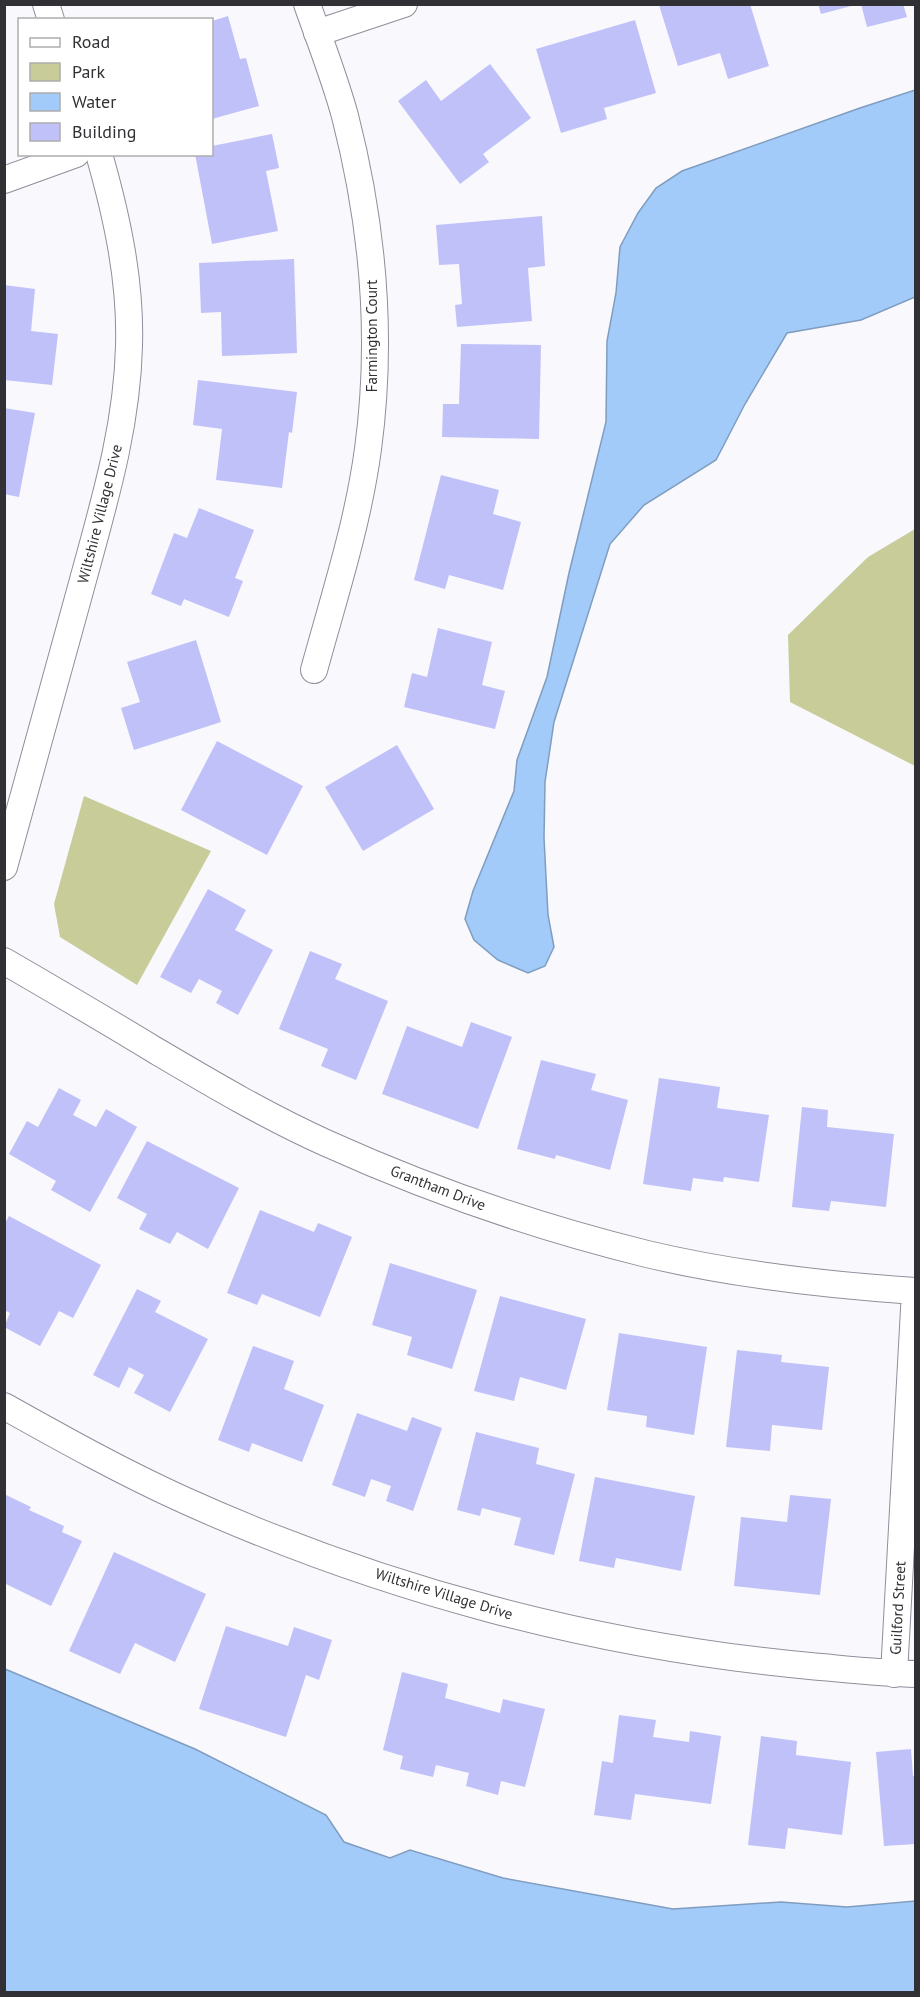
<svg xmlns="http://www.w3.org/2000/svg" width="920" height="1997" font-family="'PT Sans',sans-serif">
	<rect width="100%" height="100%" fill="#f8f8fd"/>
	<g fill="#c8cc99">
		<path d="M915,529V766L790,702L788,635L868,557Z"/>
		<path d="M84,796L211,851L137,985L60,937L54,904Z"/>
	</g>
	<g fill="#a2cbfa" stroke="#809dbf" stroke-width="1.5">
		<path d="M915,90V297L861,320L787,333L745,404L716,460L644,505L610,544L554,722L545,782L544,838L548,915L554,947L545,966L528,973L498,960L474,940L465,919L473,891L514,791L517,760L547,677L569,573L606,422L607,341L616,293L620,247L638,213L656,188L682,171L860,108Z"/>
		<path d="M5,1669L195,1749L326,1815L344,1842L390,1858L410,1850L503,1878L673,1909L781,1902L847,1907L915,1901V1992H5Z"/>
	</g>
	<g fill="#c1c1fa">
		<path d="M661,4H750L769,66L728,79L720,53L678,66L659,5Z"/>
		<path d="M818,4H855V5L821,14Z"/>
		<path d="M861,4H903L907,17L867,27Z"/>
		<path d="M228,16L240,59L246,58L259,106L212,119V21Z"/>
		<path d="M635,20L656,93L604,108L607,119L561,133L536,49Z"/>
		<path d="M490,64L531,118L483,154L489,162L460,184L398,101L426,80L441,101Z"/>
		<path d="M272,134L279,168L266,171L278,231L212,244L195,154H212V146Z"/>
		<path d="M542,216L545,266L528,268L532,321L457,327L455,305L462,304L459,264L439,265L436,225Z"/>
		<path d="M294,259L297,353L222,356L221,312L201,313L199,263Z"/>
		<path d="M4,285L35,289L31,331L58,334L52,385L4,380Z"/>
		<path d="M461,344L541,345L539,439L442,437L443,404H459Z"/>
		<path d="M198,380L297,392L292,433L289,432L282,488L216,480L222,429L193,425Z"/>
		<path d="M4,408L35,413L19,497L4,494Z"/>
		<path d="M441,475L499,490L493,514L521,522L503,590L449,575L445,589L414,580Z"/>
		<path d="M199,508L254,530L235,578L243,581L229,617L184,599L181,606L151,594L174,533L187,538Z"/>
		<path d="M438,628L492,642L482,685L505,691L495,729L404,707L412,673L427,677Z"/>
		<path d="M196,640L221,722L134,750L121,708L140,702L127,662Z"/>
		<path d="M217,741L303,786L267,855L181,810Z"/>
		<path d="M397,745L434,809L363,851L325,787Z"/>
		<path d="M208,889L246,910L235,930L273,950L238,1015L216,1003L222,991L199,979L191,993L160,977Z"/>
		<path d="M310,951L342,964L335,979L388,1001L356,1080L321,1066L328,1049L279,1029Z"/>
		<path d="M471,1022L512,1037L478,1129L382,1094L407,1026L462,1047Z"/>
		<path d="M541,1060L596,1074L591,1090L628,1100L610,1170L556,1155L555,1159L517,1149Z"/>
		<path d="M659,1078L720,1087L717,1108L769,1115L759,1182L724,1177L723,1182L693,1178L691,1191L643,1184Z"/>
		<path d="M59,1088L81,1100L73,1115L96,1127L106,1109L137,1127L90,1212L51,1190L56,1181L9,1154L27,1121L38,1127Z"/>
		<path d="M802,1107L828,1110L827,1127L894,1134L886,1207L831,1201L829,1211L792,1207Z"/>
		<path d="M147,1141L239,1188L208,1249L177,1232L170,1244L139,1229L147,1214L117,1198Z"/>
		<path d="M260,1210L314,1232L318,1223L352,1237L320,1317L262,1294L257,1305L227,1293Z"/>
		<path d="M9,1216L101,1265L73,1318L59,1311L40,1346L4,1327L10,1313L4,1310V1225Z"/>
		<path d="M390,1263L477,1290L452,1369L407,1355L412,1337L372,1325Z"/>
		<path d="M137,1289L161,1301L155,1312L208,1339L170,1412L134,1393L144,1375L129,1367L119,1388L93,1375Z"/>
		<path d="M500,1296L586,1319L566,1390L520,1377L514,1401L474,1391Z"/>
		<path d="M619,1333L707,1347L694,1435L646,1427L647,1416L607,1410Z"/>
		<path d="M253,1346L294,1361L284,1389L324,1405L302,1462L252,1443L249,1452L218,1440Z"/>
		<path d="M737,1350L782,1355L781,1362L829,1367L822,1430L772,1425L770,1451L726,1447Z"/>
		<path d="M357,1413L407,1431L412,1417L442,1428L413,1511L386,1501L391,1486L371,1479L365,1497L332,1485Z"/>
		<path d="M476,1432L539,1448L536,1464L575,1474L554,1555L514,1545L521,1518L482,1508L480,1516L457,1510Z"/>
		<path d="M595,1477L695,1496L681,1571L616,1558L614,1568L579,1561Z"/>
		<path d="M4,1494L31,1507L29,1510L64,1526L62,1532L82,1541L51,1606L4,1583Z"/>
		<path d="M790,1495L831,1499L820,1595L734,1586L741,1517L787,1522Z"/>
		<path d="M114,1552L206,1594L175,1662L135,1643L120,1674L69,1651Z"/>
		<path d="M226,1626L288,1646L294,1627L332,1640L319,1680L306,1675L286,1737L199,1709Z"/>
		<path d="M402,1672L448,1684L445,1698L500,1713L503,1699L545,1709L525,1787L501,1781L498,1795L466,1786L469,1773L436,1765L433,1777L400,1769L403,1756L383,1750Z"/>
		<path d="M619,1715L656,1720L653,1737L689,1742L690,1731L721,1736L711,1804L635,1794L631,1820L594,1815L602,1761L613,1763Z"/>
		<path d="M761,1736L797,1741L796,1755L851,1762L842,1835L788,1828L785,1849L748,1845Z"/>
		<path d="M911,1749L913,1776H916V1844L884,1846L876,1752Z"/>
	</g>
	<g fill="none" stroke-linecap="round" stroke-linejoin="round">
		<g stroke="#8f8f9a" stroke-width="28">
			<g id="minor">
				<path d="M46,4L51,20"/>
				<path d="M307,4C320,41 335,79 345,116C373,225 383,338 368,449C358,524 334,597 314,670"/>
				<path d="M317,33L404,4"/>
				<path d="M4,180L76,154"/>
				<path d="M4,867C30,775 55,683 80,591C102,509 127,431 129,346C131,281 117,217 99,154"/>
				<path d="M4,961C54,990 104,1019 153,1049C209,1082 266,1116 326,1143C430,1190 537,1227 647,1254C735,1275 826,1285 915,1291L894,1674"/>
				<path d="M4,1406C63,1439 122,1472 184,1500C381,1589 594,1646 810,1666C845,1669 880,1673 916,1674"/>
			</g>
		</g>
		<use href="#minor" stroke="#fff" stroke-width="26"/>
	</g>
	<g text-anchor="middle" stroke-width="4.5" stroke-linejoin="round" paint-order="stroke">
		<g font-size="15" fill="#313135" stroke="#fff">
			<text transform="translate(372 336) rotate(-90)" y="5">Farmington Court</text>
			<text transform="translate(100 514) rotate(-76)" y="5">Wiltshire Village Drive</text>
			<text transform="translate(438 1188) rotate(21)" y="5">Grantham Drive</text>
			<text transform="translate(444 1594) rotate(17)" y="5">Wiltshire Village Drive</text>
			<text transform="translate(898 1608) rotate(-87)" y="5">Guilford Street</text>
		</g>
	</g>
	<rect width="920" height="1997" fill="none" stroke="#313135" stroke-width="12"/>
	<rect x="18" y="18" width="195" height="138" fill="#ffffff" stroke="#adadae" stroke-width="1.5"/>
	<rect x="30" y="38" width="30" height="9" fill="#ffffff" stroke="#adadae" stroke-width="1.5"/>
	<text x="72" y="48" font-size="18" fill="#313135">Road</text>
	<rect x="30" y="63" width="30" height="18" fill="#c8cc99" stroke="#adadae" stroke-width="1.5"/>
	<text x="72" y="78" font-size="18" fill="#313135">Park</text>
	<rect x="30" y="93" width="30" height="18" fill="#a2cbfa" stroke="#adadae" stroke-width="1.5"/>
	<text x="72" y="108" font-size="18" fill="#313135">Water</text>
	<rect x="30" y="123" width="30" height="18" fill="#c1c1fa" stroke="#adadae" stroke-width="1.5"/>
	<text x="72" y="138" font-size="18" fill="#313135">Building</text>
</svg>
